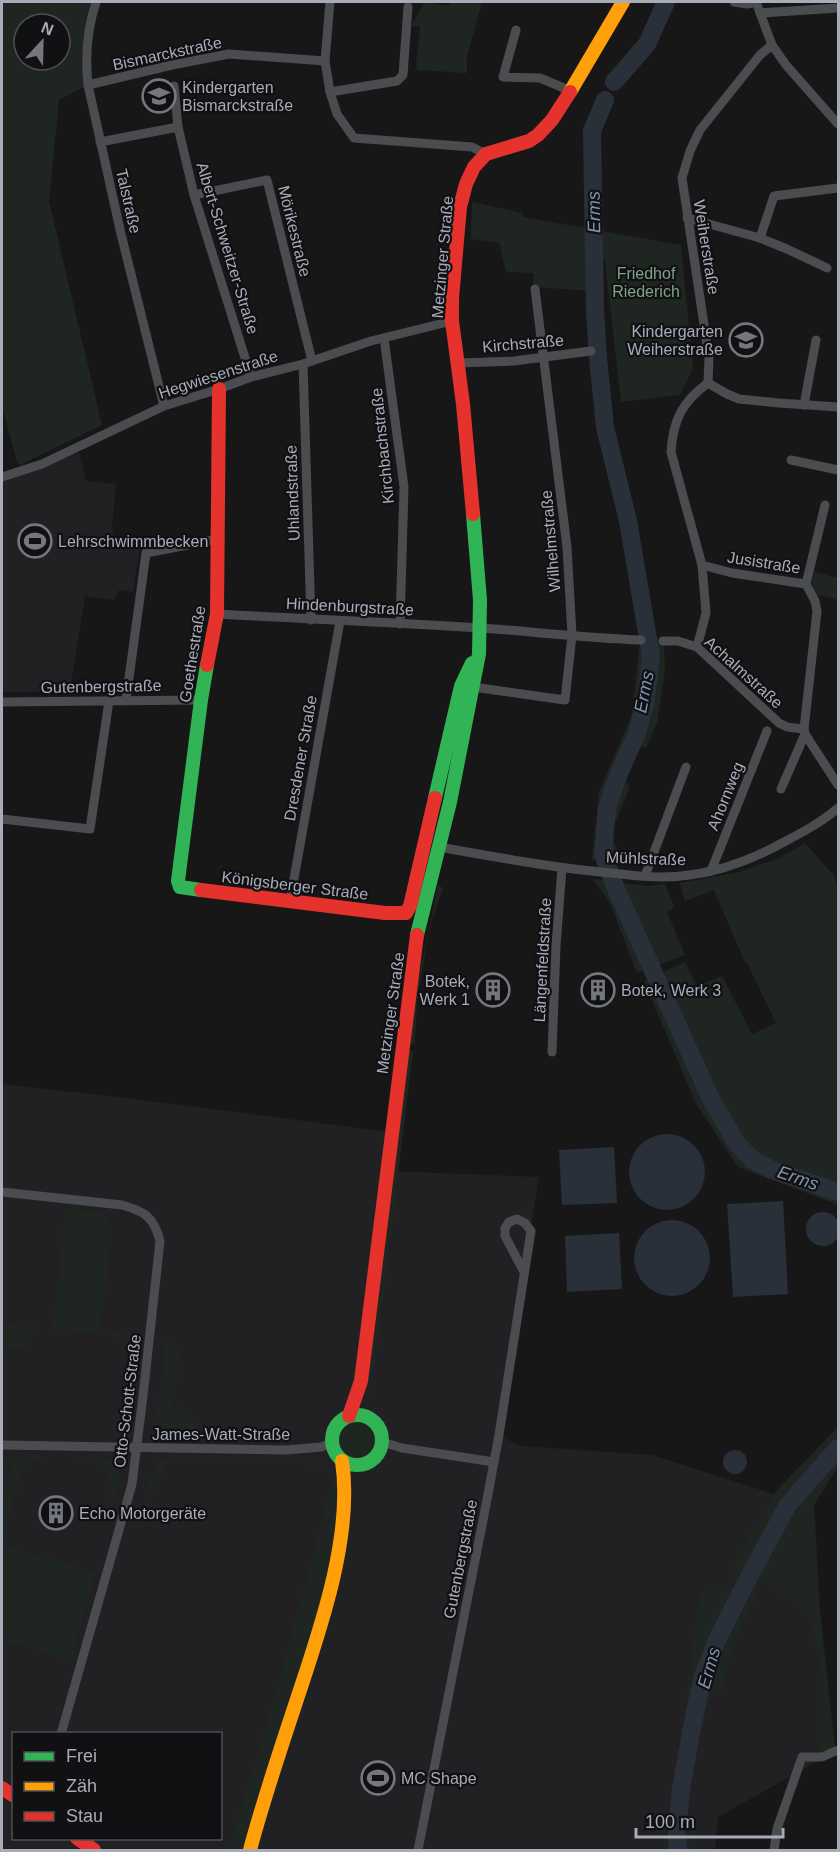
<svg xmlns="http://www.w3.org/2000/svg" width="840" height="1852" font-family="Arial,sans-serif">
	<rect width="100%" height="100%" fill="#171717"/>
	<g fill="#212123" fill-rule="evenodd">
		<path d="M79,453L86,481L116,484L112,527L114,545L140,546L133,592L119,590L114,600L85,596L70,691L2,692V480Z"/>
		<path d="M2,1084L134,1099L391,1132L386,1171L539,1177L498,1435L521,1446L652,1455L805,1504L827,1756L718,1817L715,1850H2ZM14,1734H220V1838H14Z"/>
	</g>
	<g fill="#1f2621" fill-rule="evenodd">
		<path d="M2,2H91L86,17L84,87L59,100L49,201L102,425L20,465L17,462L2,407ZM24,24H60V60H24Z"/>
		<path d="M425,2L448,6L451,2H482L467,57V73L417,70L416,64L420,27L411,26Z"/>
		<path d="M472,202L523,213V217L681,245L693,369L680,395L621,402L605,261L590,259L591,291L534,287L533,273L506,272L499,243L471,239Z"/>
		<path d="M814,572L838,578V600L815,594L812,581Z"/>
		<path d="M640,641L664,644L665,670L657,723L646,748L639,746L626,782L630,786L610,836L619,851L626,852L627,865L592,860L599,792L632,714Z"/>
		<path d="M805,843L834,876L838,887V1205L738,1167L696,1104L644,981L685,962L697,986L722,976L752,1034L776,1023L747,963H745L714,890L685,901L680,883L739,872L779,858Z"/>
		<path d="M593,879L648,886L665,884L674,907L667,912L685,955L637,973L610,903Z"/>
		<path d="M438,885L443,888L430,925L417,1001L415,1040V1043L411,1044L409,1041L414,1000Z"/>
		<path d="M408,1051H413L372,1388L371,1399L369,1401L368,1361Z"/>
		<path d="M66,1208L103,1213L112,1229L100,1331L139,1335L138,1339L53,1329Z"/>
		<path d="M2,1324L33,1327L30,1350L2,1347Z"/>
		<path d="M166,1343H169L179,1354L173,1409L182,1410V1407L198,1426L196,1437C175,1436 165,1437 157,1416Z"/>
		<circle cx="357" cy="1440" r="19"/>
		<path d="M838,1427V1471H835L814,1505L820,1610L835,1747L823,1754L817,1750L818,1659L813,1626L805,1611L792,1599L779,1590L765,1583L727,1573L744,1548L775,1492Z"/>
		<path d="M2,1456H45L48,1460L34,1459L32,1462H29L28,1467L23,1466L2,1542V1502L12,1466L2,1463Z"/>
		<path d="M79,1457C115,1457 127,1463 115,1501L108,1498L112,1483L105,1481L108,1471L98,1468L101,1459H88L86,1464H77Z"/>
		<path d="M172,1459L322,1463C332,1466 333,1469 335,1479L341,1480L330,1572L244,1850H229L281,1674L333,1479L331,1472L321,1465L174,1461C164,1463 164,1470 161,1478H159L153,1487L146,1514L141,1512L155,1465L163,1461Z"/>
		<path d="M2,1546L96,1572L71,1660L2,1640Z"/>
		<path d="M721,1584L757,1591L728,1660L722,1689L712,1690L705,1720L685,1715L699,1595Z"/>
		<path d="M686,1817L696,1818V1850H666L667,1844Z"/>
	</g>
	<g fill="#2a3039">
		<circle cx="667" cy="1172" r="38"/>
		<path d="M614,1147L617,1203L562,1205L559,1150Z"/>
		<path d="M783,1201L788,1294L733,1297L727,1204Z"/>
		<circle cx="823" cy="1229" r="17"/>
		<circle cx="672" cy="1258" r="38"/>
		<path d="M619,1233L622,1289L567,1292L565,1236Z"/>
		<circle cx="735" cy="1462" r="12"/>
	</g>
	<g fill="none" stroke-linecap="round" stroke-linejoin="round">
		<g stroke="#2a3039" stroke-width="18">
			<path d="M614,82L647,44L666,2"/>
			<path d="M605,100L592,131L595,310L598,358L605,427L628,521L651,656L646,699L637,733L617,778L607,809L603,854L616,889L710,1097L737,1144L753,1160L772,1170L838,1192"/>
			<path d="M678,1850L677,1832L681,1789L693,1722L703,1676L718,1638L750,1575L788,1505L838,1448"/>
		</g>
		<g stroke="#4b4c50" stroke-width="9">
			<path d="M96,2C87,29 85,56 88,85L121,234L164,406"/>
			<path d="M330,2L325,61L330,92L337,114L354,138L472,147L486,154"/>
			<path d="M734,2L747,4L756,2"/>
			<path d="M756,2L772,45L786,65L838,124"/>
			<path d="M760,13L838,8"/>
			<path d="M516,30L503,77L540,78L571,91"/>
			<path d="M88,85L172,65L229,54L325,61"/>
			<path d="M174,86L178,127"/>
			<path d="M330,92L397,81L403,75L408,7"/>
			<path d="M100,142L178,127L194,195L251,377"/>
			<path d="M194,195L267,180L312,361"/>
			<path d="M687,218L760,238L787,249L827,268"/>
			<path d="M760,238L774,196L838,188"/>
			<path d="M384,338L404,487L400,624"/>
			<path d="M458,363L514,361L591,351"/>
			<path d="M303,364L311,620"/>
			<path d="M708,383C682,402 673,420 671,452L702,565L732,573L806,584L815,601L817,611L804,729L805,734L838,785"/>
			<path d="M708,383L709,358L682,178L690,151L700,130L760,55L772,45"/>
			<path d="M708,383L727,394L739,399L779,403L838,407"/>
			<path d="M804,405L816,340"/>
			<path d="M791,460L838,470"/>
			<path d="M2,477L42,464L164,406L219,389L251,377L303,364L371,341L452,321"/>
			<path d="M806,584L825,505"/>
			<path d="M217,614C305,619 394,622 482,628C535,632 588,638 641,640"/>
			<path d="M663,641H678L697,647L779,723L787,727L804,729"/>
			<path d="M697,647L706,613L702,565"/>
			<path d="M473,687L565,700L572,635L567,547L535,289"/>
			<path d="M126,700L146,553L218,539"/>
			<path d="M2,702L201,700"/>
			<path d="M781,789L805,734"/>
			<path d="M2,819L90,829L109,701"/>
			<path d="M439,847C496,857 553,868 611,873C637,876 663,879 689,875C723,871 755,858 784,842C803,832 822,822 838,808"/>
			<path d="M711,871L767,731"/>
			<path d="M645,876L686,767"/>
			<path d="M290,901L340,621"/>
			<path d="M552,1052L556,946L562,868"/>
			<path d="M2,1192L122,1205C144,1211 154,1217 160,1241L143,1396L132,1484L61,1734"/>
			<path d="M382,1442L402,1448L494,1462"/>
			<path d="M2,1445L286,1450L321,1447L332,1443"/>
			<path d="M418,1850L485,1510L499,1435L531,1231L525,1223L517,1219L509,1222L505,1228V1236L524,1272"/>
			<path d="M774,1850L777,1829L802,1757H822L838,1750"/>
		</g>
		<g stroke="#30b455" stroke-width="14">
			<path d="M435,798L461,686L472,663"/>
			<path d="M201,890L180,887L178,881L201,700L207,665"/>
			<path d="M417,935L450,802L479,654L480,600L473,514"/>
			<circle cx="357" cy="1440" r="25"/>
		</g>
		<g stroke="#ff9f0a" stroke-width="14">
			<path d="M570,92L623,2"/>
			<path d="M250,1850C264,1797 282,1745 299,1693C322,1624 353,1533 342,1461"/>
		</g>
		<g stroke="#e5322d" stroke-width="14">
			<path d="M473,514L463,404L452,321V298L460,207L466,184L474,167L486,154L529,141L538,135L552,120L570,92"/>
			<path d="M207,665L217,614L219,389"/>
			<path d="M201,890L385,913H406L410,906L435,798"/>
			<path d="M349,1416L361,1381L417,935"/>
			<path d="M2,1788L14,1796"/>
			<path d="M77,1838L94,1850"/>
		</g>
	</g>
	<defs>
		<g id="school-ring" transform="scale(1.725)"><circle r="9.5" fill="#111113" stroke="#757780" stroke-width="1.5"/><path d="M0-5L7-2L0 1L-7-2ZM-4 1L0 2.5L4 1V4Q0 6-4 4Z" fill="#757780"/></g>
		<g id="stadium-ring" transform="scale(1.725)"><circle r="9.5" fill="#111113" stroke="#757780" stroke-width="1.5"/><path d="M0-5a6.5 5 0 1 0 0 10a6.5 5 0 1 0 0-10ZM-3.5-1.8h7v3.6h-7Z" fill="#757780"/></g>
		<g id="building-ring" transform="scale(1.725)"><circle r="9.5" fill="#111113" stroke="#757780" stroke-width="1.5"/><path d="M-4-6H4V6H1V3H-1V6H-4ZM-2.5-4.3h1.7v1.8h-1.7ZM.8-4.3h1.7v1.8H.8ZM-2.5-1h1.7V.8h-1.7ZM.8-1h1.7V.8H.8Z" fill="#757780"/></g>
	</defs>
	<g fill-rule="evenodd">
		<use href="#school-ring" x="159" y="96"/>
		<use href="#school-ring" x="746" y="340"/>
		<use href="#stadium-ring" x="35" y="541"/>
		<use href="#building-ring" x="493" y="990"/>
		<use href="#building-ring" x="598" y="990"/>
		<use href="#building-ring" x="56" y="1513"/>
		<use href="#stadium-ring" x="378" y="1778"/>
	</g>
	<g text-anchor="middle" stroke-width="4.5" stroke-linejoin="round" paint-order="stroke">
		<g font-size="16" fill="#a8abb8" stroke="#111113">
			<text transform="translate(167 53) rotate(-12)" y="6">Bismarckstraße</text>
			<text transform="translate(129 201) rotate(77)" y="6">Talstraße</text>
			<text transform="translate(295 231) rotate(76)" y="6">Mörikestraße</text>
			<text transform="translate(707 247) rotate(81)" y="6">Weiherstraße</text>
			<text transform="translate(228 248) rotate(73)" y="6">Albert-Schweitzer-Straße</text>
			<text transform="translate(442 257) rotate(-85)" y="6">Metzinger Straße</text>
			<text transform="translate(523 343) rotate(-5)" y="6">Kirchstraße</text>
			<text transform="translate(218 374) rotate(-18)" y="6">Hegwiesenstraße</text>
			<text transform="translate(382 446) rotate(-96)" y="6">Kirchbachstraße</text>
			<text transform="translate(292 493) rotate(-92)" y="6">Uhlandstraße</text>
			<text transform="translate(550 541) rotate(-95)" y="6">Wilhelmstraße</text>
			<text transform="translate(764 562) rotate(9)" y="6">Jusistraße</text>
			<text transform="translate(350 606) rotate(3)" y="6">Hindenburgstraße</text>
			<text transform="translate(192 654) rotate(-81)" y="6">Goethestraße</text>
			<text transform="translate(744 672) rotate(42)" y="6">Achalmstraße</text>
			<text transform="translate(101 686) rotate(-1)" y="6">Gutenbergstraße</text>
			<text transform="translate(300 758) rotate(-80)" y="6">Dresdener Straße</text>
			<text transform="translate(725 796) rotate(-68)" y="6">Ahornweg</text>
			<text transform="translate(646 858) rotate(2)" y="6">Mühlstraße</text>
			<text transform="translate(295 885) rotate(7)" y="6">Königsberger Straße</text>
			<text transform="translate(542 960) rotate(-87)" y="6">Längenfeldstraße</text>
			<text transform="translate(390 1013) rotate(-82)" y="6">Metzinger Straße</text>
			<text transform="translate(127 1401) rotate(-83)" y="6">Otto-Schott-Straße</text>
			<text x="221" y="1440">James-Watt-Straße</text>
			<text transform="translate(460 1559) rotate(-79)" y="6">Gutenbergstraße</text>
		</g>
		<g font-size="16" fill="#a8abb8" stroke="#111113" text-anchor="start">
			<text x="182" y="93">Kindergarten<tspan x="182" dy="18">Bismarckstraße</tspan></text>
			<text x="723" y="337" text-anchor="end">Kindergarten<tspan x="723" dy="18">Weiherstraße</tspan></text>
			<text x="58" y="547">Lehrschwimmbecken</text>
			<text x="470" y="987" text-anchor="end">Botek,<tspan x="470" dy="18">Werk 1</tspan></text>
			<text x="621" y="996">Botek, Werk 3</text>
			<text x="79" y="1519">Echo Motorgeräte</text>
			<text x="401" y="1784">MC Shape</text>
		</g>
		<g font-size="16" fill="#80a287" stroke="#111113">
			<text x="646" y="279">Friedhof<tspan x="646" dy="18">Riederich</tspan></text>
		</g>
		<g font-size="18" font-style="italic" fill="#8093b2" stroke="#111113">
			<text transform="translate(594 212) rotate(-91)" y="6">Erms</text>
			<text transform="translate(644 692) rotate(-79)" y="6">Erms</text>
			<text transform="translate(798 1178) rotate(19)" y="6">Erms</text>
			<text transform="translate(709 1668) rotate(-74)" y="6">Erms</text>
		</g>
	</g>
	<rect width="840" height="1852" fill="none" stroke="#a8abb8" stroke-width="6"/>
	<rect x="12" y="1732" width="210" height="108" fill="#111113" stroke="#4d4f55" stroke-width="1.5"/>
	<rect x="24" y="1752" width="30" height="9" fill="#30b455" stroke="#4d4f55" stroke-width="1.5"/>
	<text x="66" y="1762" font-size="18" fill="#a8abb8">Frei</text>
	<rect x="24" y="1782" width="30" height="9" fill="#ff9f0a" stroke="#4d4f55" stroke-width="1.5"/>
	<text x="66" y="1792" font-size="18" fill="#a8abb8">Zäh</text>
	<rect x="24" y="1812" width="30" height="9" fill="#e5322d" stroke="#4d4f55" stroke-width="1.5"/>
	<text x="66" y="1822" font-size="18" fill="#a8abb8">Stau</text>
	<g transform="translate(42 42) rotate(22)"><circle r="28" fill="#111113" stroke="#4d4f55" stroke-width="1.5"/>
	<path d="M0-4.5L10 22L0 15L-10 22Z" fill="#757780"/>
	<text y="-9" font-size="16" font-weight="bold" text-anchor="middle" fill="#a8abb8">N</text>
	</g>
	<path d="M636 1828v9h147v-9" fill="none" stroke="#a8abb8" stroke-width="3"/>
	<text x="645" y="1828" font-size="18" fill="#a8abb8" stroke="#111113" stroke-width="4.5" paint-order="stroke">100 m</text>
</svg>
